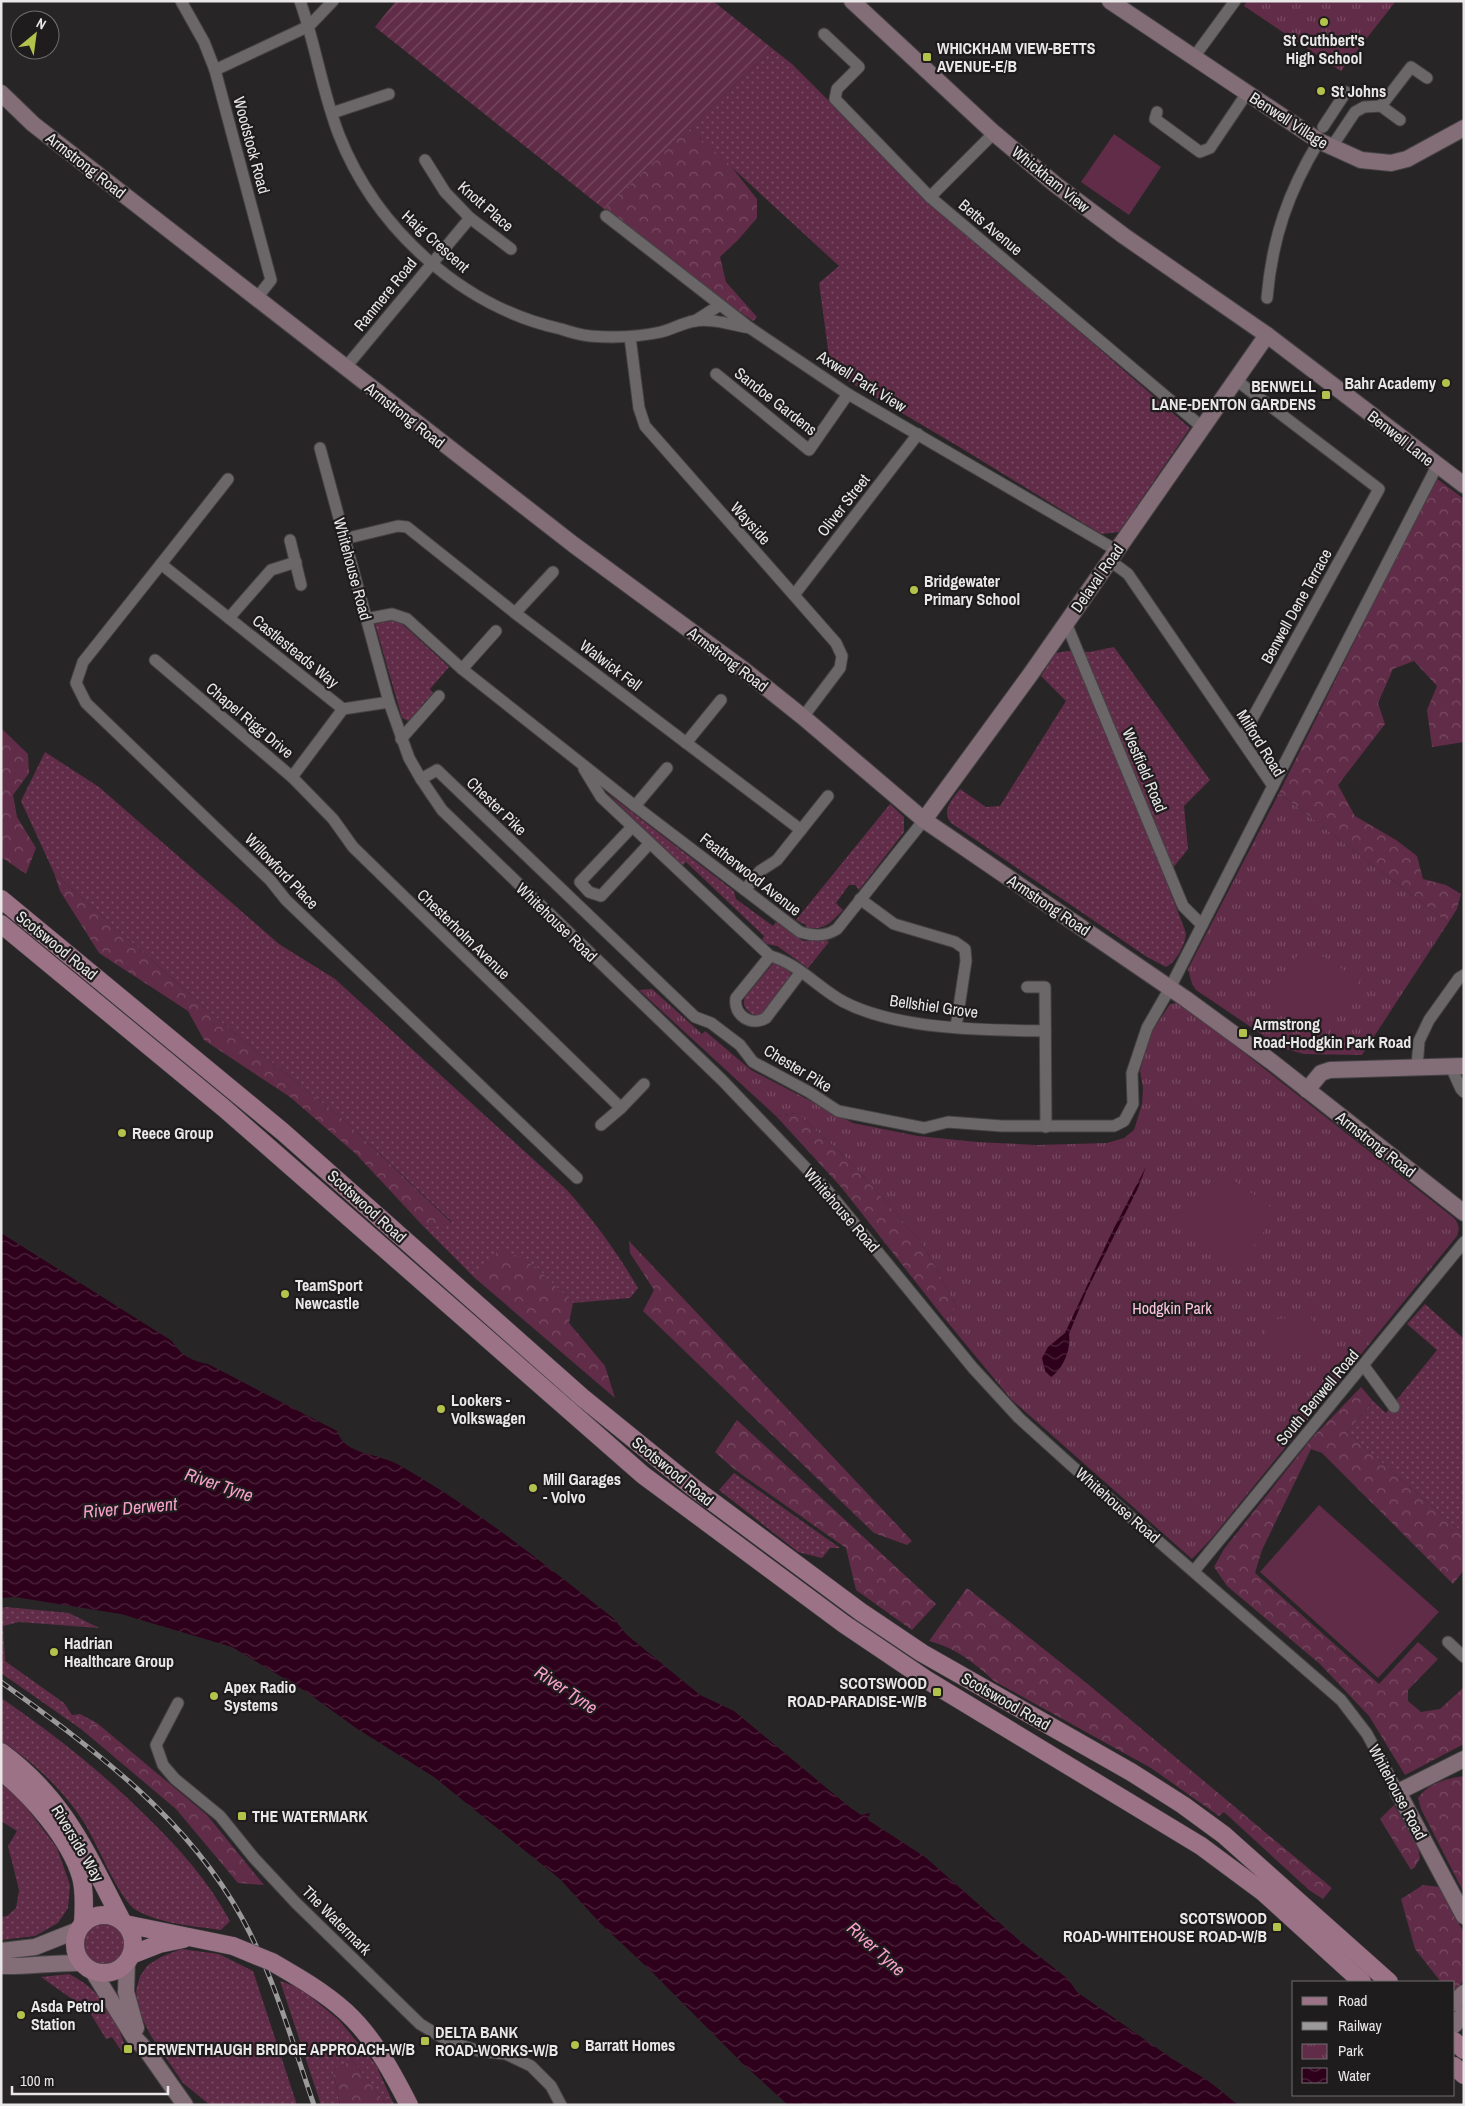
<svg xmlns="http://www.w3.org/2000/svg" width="1465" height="2106" font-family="'Archivo Narrow',sans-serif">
	<defs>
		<pattern id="grass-dots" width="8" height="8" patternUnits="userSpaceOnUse" patternTransform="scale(1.25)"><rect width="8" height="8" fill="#612c48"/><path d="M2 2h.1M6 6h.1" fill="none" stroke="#784b62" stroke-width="1.8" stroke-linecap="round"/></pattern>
		<pattern id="forest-crowns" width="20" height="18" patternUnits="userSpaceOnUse" patternTransform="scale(1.25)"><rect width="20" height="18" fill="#612c48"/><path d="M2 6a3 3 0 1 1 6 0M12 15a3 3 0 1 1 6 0" fill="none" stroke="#784b62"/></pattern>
		<pattern id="park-tufts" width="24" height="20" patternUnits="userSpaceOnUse" patternTransform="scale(1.25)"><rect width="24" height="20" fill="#612c48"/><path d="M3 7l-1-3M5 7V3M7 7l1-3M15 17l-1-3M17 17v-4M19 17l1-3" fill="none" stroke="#784b62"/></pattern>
		<pattern id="garden-furrows" width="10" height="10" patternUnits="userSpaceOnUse" patternTransform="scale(1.25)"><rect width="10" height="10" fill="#612c48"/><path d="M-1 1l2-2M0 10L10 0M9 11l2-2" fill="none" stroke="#784b62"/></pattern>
		<pattern id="water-waves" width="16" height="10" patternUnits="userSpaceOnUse" patternTransform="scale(1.25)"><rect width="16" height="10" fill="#2e001b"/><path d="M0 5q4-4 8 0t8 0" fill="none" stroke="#4c253c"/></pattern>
	</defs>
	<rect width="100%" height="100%" fill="#282527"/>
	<g fill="url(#grass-dots)">
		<path d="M773,49L792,64L926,198L1190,428L1119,532L1101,534L961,448L831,371L819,283L839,266L689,128Z"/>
		<path d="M394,620L399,621L449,667L430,689L433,693L421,706L422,711L414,720L408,721L402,718L375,624Z"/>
		<path d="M1114,647L1210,780L1184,806L1188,849L1165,878L1186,933C1186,943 1176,963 1166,967L1147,957L951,823C941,810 952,800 960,789L986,807L1000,806L1066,701L1041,676L1056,653L1067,651L1090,652Z"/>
		<path d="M45,752L99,787L279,944L335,979L567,1190C594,1221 617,1252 638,1288L630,1298L573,1303L536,1267L501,1248L476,1279L424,1227L452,1222L344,1120L221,1022L54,873L21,801Z"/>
		<path d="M607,793L734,891L736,899L773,926L776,922L803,941L826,940L829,942L808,968L777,946L767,944L762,940L764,936L686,862L682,866Z"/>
		<path d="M890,804L904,817V832L859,890L855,885H849L836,903L843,910C829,924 826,930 805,928L806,925L796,920Z"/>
		<path d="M775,961L790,970L791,976L762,1016L757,1017C748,1011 741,1008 745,997Z"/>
		<path d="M1425,1304L1464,1339V1534L1347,1432L1373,1401L1386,1413L1437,1350L1407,1324Z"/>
		<path d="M734,1473L840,1548H830L822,1558L798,1552L719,1490Z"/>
		<path d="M6,1607L69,1613L99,1628L19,1622L3,1626L5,1661L64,1703L72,1715L80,1714L97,1723L81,1729L1,1673V1608Z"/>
		<path d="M1,1698C54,1734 103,1773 148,1818C180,1849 209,1882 230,1921L221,1930C193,1926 161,1924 136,1910C119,1900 96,1840 83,1821C63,1790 33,1761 1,1741Z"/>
		<path d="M1,1784L17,1795L57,1848L70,1885L68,1908L58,1923L35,1936L1,1940V1917L7,1916L16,1908L19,1890L8,1846L17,1831L1,1821Z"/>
		<circle cx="104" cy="1944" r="20"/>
		<path d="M181,1949L219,1954L253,1971L297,2105H210L183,2083L151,2036L139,2012L136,1991L140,1976L148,1965L161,1957Z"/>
		<path d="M69,1974C100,1989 116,2017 126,2049L122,2052L112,2037L106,2039L89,2011L41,1977Z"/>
		<path d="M280,1981L300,1988L339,2020L376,2065L394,2105H387L352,2060L333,2070L340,2105H321Z"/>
	</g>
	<g fill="url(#forest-crowns)">
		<path d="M689,128L730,165L757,199V218L738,240L720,257L726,282L757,317L753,321L721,299L604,209Z"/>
		<path d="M1436,478L1464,499V742L1432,747L1427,710L1437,686L1414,661L1393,669L1378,703L1385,724L1338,785L1355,816L1396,840L1417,856L1423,879L1446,885L1461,894L1457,909L1448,923L1279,793Z"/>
		<path d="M1,728L28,754L29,773L13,795L17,817L36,848L26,874L1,857Z"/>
		<path d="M54,873L221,1022L344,1120L452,1223L424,1227L356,1154L290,1097L204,1040L188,1011L99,953L60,891Z"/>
		<path d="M797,1113L850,1161L922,1243L957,1307L944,1318L841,1187L776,1116Z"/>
		<path d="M629,1241L883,1510L912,1541L907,1545L874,1533L643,1311L654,1290L630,1253Z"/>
		<path d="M501,1247L536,1267L573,1303L569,1323L605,1366L615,1398L476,1279Z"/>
		<path d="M1361,1387L1373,1401L1347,1432L1464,1534V1570L1453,1584L1322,1453L1311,1449L1262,1550L1255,1573L1379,1684L1418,1642L1438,1659L1408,1690V1701L1421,1712L1440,1709L1464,1687V1744L1405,1775L1369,1716L1320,1664L1227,1586L1214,1567L1224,1549L1312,1438Z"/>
		<path d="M737,1420L936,1604L912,1630L856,1590L846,1548L734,1469L715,1452Z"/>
		<path d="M967,1588L1089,1685L1332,1888L1323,1899L1309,1890L1224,1812L1219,1816L1151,1768L994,1681C975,1663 954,1647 929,1641Z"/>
		<path d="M97,1723L207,1815L264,1885L238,1883L176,1809L81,1729Z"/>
		<path d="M1464,1776V1893L1421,1809L1418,1798C1427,1784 1447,1778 1464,1776Z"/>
		<path d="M1394,1805L1418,1847L1420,1858L1415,1867L1411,1870L1380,1819Z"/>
		<path d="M1423,1885L1440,1887L1464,1933V1979L1457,1990L1454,1989V1982H1441L1415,1949L1401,1899Z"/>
		<path d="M352,2060L387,2105H340L333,2070Z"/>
	</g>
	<g fill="url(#park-tufts)">
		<path d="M1247,1H1396L1341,71L1244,6Z"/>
		<path d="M1279,793L1448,923L1362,1055L1304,1054L1282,1048L1196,990L1192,984L1188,969Z"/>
		<path d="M652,989L702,1034L705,1031L751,1070L853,1123L918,1136L977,1142L1037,1145L1107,1143L1124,1138L1134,1130L1142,1104L1143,1088L1140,1071L1149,1036L1170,1004L1176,1003L1182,1004L1454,1218C1459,1224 1460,1228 1457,1236L1211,1539L1192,1559L1011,1399L944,1318L957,1307L922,1243L850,1161L797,1113L776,1116L639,990Z"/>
	</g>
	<path fill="url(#garden-furrows)" d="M396,1H713L773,49L604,209L375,27Z"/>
	<g fill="#612c48">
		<path d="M1114,134L1161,167L1129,215L1081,182Z"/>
		<path d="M1304,945L1360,980L1325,1035L1270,1000Z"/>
		<path d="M1219,1170L1278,1212L1240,1265L1181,1223Z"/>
		<path d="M1311,1315L1316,1347L1269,1354L1264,1321Z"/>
		<path d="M1319,1505L1439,1612L1378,1678L1260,1572Z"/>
	</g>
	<g fill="url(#water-waves)">
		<path d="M1146,1167L1138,1188L1087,1290L1069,1334C1071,1349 1064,1368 1051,1377L1045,1371L1042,1358L1048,1347L1065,1333L1113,1230Z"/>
		<path d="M1,1233L172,1341C181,1356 192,1361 208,1364L337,1431C344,1455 377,1453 397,1464C474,1507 543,1563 613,1618L627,1635L700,1695L734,1711L847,1805L861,1815L870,1813L868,1820L925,1857L1021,1942L1068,1979L1077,1992L1171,2058L1210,2082L1238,2105H788L742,2063L652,1972L600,1923L560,1879L434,1777L356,1728L305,1691L232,1647L121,1614L15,1597L1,1598Z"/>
	</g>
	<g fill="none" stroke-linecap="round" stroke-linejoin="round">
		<g stroke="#454244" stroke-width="13">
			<g id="street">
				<path d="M181,1L204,42L215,70L271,280L256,299"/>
				<path d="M300,1C316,45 322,92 339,135C376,229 462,307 561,329C570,332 580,335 590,336C614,338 638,337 661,332C672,329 683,323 694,321C711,318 733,325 750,328"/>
				<path d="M824,34L859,67L837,89L835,99L930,197L1202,427"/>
				<path d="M1194,57L1235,1"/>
				<path d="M215,70L309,26L333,1"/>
				<path d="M1157,112L1155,119L1200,152L1210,148L1247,93"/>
				<path d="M332,113L389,94"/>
				<path d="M1400,120L1381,106L1411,67L1427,78"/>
				<path d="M1323,127L1346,92"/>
				<path d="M1331,148L1355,112L1364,107L1381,106"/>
				<path d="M425,160L445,192L470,218L511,249"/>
				<path d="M930,197L994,133"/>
				<path d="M606,216L750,328L848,394L1116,550"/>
				<path d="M1267,298C1272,239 1288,192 1319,141"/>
				<path d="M695,321L720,305"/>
				<path d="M630,337L639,408L645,426L836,643L842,656L840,668L803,717"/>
				<path d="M345,368L470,218"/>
				<path d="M716,374L809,450L848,394"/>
				<path d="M1236,380L1379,489L1241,739"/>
				<path d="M320,448L389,702L409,758L421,779L442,810L722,1080L827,1190L973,1368L1019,1418L1072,1466L1341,1700L1367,1734L1398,1792"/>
				<path d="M228,479L161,564L343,709"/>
				<path d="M344,539L398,526L407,527L515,613L801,830"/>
				<path d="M290,540L301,585"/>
				<path d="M161,564L83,662L76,683L86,703L270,880L286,900L577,1178"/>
				<path d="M794,595L918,434"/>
				<path d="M515,613L553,572"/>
				<path d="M229,618L271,570L296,562"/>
				<path d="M366,619L392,614L407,619L462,669L635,806L800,932C813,936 825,937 837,929L924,820"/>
				<path d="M1066,623L1183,906L1202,925"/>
				<path d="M155,660L292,777L343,709L389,702"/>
				<path d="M462,669L496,631"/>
				<path d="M401,739L439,696"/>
				<path d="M686,743L721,700"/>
				<path d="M584,769L601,797L770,956"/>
				<path d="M292,777L333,819L353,847L621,1108"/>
				<path d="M421,779L437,770L695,1017L711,1023L740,1045L753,1062L809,1092L838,1111L924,1128L948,1122L1002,1126H1114L1124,1121L1133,1104L1132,1073L1147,1028L1170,988L1273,786L1128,574L1109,560"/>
				<path d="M1273,786L1437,466"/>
				<path d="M635,806L667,768"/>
				<path d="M632,827L580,882L589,892L601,896L650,843"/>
				<path d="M745,890L760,871L777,860L828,796"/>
				<path d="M860,899L894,924L955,942L965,949L966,961L956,1027"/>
				<path d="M800,973L766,1018C751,1027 733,1015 736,998L770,956C798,963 819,989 844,1002C898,1030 985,1030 1045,1031"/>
				<path d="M1027,987H1045L1046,1127"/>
				<path d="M1417,1067L1419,1041L1429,1020L1459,978L1464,975"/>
				<path d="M1451,1067L1461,1089L1464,1092"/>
				<path d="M601,1125L621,1108L644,1084"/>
				<path d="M1364,1366L1394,1407"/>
				<path d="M1194,1571L1464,1242"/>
				<path d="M1448,1642L1464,1657"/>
				<path d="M178,1703L156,1745L163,1765L175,1779L220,1816L254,1858L296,1903L420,2024L448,2041L479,2051L506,2054L531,2066L551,2086L561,2105"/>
			</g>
		</g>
		<g stroke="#454244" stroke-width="18">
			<g id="secondary">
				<path d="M852,1L994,133L1056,185L1124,236L1267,335L1464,485"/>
				<path d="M1110,1L1319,141L1361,160L1391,163L1407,159L1464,128"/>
				<path d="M1,93L33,124L574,545L744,670L803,717L924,820L1186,999L1272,1062L1464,1213"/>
				<path d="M924,820L1030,675L1267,335"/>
				<path d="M1307,1090L1321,1073L1330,1070L1464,1066"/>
				<path d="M1464,1759L1398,1792L1464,1916"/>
				<path d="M1,1951L35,1947L78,1930"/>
				<path d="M127,1961L126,1992L136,2028"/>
				<path d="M1,1966C28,1967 55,1962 82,1963"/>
				<path d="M92,1970L133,2036L147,2051L185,2105"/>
				<path d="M1454,2003L1464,1993"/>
				<path d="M1454,2025L1464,2014"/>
			</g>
		</g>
		<g stroke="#454244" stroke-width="19">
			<g id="primary">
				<path d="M1,899L283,1132L583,1398L694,1488L861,1612L922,1653L1131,1772L1183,1805L1224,1835L1389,1982"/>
				<path d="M1,924L225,1109L643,1475L844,1624L927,1680L1201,1846L1263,1892L1362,1982"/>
				<path d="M1,1752C65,1799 87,1854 122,1921"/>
				<path d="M1,1771C31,1795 70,1839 81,1877C85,1892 84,1908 83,1923"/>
				<circle cx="104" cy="1944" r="29"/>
				<path d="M125,1924L233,1946"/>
				<path d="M131,1955L159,1944L183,1939"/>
				<path d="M272,1962C298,1977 324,1992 346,2012C374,2038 392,2072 409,2105"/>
				<path d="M1454,2041L1464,2050"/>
				<path d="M1454,2066L1464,2075"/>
			</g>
		</g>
		<use href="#street" stroke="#6b6769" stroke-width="11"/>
		<use href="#secondary" stroke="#836d77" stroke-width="16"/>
		<use href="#primary" stroke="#9b7286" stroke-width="18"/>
		<g stroke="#9c999b" stroke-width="5">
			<path id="rail" d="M1,1682C93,1749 186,1816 242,1918C274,1976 292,2042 314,2105"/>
		</g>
		<use href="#rail" stroke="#1f1c1d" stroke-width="3" stroke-dasharray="9" stroke-linecap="butt"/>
		<g stroke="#454244" stroke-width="19" stroke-linecap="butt">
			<path id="primary-bridge" d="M233,1946L272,1962"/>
		</g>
		<use href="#primary-bridge" stroke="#9b7286" stroke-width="18"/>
	</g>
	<g fill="#b3c24b" stroke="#1f1c1d" stroke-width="2">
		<circle cx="1324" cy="22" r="5"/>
		<rect x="922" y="52" width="10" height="10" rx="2.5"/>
		<circle cx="1321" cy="91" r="5"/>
		<circle cx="1446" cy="383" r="5"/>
		<rect x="1321" y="390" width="10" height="10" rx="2.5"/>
		<circle cx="914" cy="590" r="5"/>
		<rect x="1238" y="1028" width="10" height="10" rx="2.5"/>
		<circle cx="122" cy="1133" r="5"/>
		<circle cx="285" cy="1294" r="5"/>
		<circle cx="441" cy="1409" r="5"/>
		<circle cx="533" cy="1488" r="5"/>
		<circle cx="54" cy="1652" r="5"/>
		<rect x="932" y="1687" width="10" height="10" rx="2.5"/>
		<circle cx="214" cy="1696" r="5"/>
		<rect x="237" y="1811" width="10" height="10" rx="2.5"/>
		<rect x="1272" y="1922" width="10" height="10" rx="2.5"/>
		<circle cx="21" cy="2015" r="5"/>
		<rect x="420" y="2036" width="10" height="10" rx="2.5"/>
		<circle cx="575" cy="2045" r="5"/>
		<rect x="123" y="2044" width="10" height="10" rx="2.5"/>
	</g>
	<g text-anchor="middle" stroke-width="4.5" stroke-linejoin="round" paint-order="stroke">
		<g font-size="16" font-weight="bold" fill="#e9e7e8" stroke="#1f1c1d" text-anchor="start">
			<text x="1324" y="46" text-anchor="middle">St Cuthbert's<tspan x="1324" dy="18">High School</tspan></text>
			<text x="937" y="54">WHICKHAM VIEW-BETTS<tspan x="937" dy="18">AVENUE-E/B</tspan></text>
			<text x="1331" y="97">St Johns</text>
			<text x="1436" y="389" text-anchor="end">Bahr Academy</text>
			<text x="1316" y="392" text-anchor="end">BENWELL<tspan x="1316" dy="18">LANE-DENTON GARDENS</tspan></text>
			<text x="924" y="587">Bridgewater<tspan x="924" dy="18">Primary School</tspan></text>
			<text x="1253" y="1030">Armstrong<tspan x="1253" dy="18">Road-Hodgkin Park Road</tspan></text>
			<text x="132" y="1139">Reece Group</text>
			<text x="295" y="1291">TeamSport<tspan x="295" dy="18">Newcastle</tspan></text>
			<text x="451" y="1406">Lookers -<tspan x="451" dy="18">Volkswagen</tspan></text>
			<text x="543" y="1485">Mill Garages<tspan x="543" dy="18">- Volvo</tspan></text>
			<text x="64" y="1649">Hadrian<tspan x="64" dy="18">Healthcare Group</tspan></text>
			<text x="927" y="1689" text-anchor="end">SCOTSWOOD<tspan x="927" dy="18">ROAD-PARADISE-W/B</tspan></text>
			<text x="224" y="1693">Apex Radio<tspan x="224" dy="18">Systems</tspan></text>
			<text x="252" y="1822">THE WATERMARK</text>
			<text x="1267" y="1924" text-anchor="end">SCOTSWOOD<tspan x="1267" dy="18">ROAD-WHITEHOUSE ROAD-W/B</tspan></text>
			<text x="31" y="2012">Asda Petrol<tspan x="31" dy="18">Station</tspan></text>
			<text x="435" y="2038">DELTA BANK<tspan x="435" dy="18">ROAD-WORKS-W/B</tspan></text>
			<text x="585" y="2051">Barratt Homes</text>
			<text x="138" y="2055">DERWENTHAUGH BRIDGE APPROACH-W/B</text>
		</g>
		<g font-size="16" fill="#e9e7e8" stroke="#1f1c1d">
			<text transform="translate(1289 120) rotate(33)" y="6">Benwell Village</text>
			<text transform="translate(252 145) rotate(75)" y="6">Woodstock Road</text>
			<text transform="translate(86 165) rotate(38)" y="6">Armstrong Road</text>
			<text transform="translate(1051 179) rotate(39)" y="6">Whickham View</text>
			<text transform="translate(486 206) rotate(41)" y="6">Knott Place</text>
			<text transform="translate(991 227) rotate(40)" y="6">Betts Avenue</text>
			<text transform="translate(436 241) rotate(42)" y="6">Haig Crescent</text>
			<text transform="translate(385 294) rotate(-51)" y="6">Ranmere Road</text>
			<text transform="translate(862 381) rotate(32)" y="6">Axwell Park View</text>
			<text transform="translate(776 401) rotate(38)" y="6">Sandoe Gardens</text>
			<text transform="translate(405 415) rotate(38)" y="6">Armstrong Road</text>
			<text transform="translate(1401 438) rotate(38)" y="6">Benwell Lane</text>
			<text transform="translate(843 505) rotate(-52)" y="6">Oliver Street</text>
			<text transform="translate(751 523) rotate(48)" y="6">Wayside</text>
			<text transform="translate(353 569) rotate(75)" y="6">Whitehouse Road</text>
			<text transform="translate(1097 578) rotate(-55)" y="6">Delaval Road</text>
			<text transform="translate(1296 606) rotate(-61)" y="6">Benwell Dene Terrace</text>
			<text transform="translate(296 651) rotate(39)" y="6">Castlesteads Way</text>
			<text transform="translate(728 659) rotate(37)" y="6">Armstrong Road</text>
			<text transform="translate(611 665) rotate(37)" y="6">Walwick Fell</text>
			<text transform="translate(250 720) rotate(40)" y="6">Chapel Rigg Drive</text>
			<text transform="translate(1261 743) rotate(58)" y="6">Milford Road</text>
			<text transform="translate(1145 770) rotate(67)" y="6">Westfield Road</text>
			<text transform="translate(497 806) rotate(44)" y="6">Chester Pike</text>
			<text transform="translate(282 871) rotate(46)" y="6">Willowford Place</text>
			<text transform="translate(751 874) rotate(38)" y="6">Featherwood Avenue</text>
			<text transform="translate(1049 905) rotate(34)" y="6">Armstrong Road</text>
			<text transform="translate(557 922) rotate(44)" y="6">Whitehouse Road</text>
			<text transform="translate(464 934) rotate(44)" y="6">Chesterholm Avenue</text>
			<text transform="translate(57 945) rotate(39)" y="6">Scotswood Road</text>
			<text transform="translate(934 1006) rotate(8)" y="6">Bellshiel Grove</text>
			<text transform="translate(798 1068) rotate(31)" y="6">Chester Pike</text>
			<text transform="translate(1376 1144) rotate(38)" y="6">Armstrong Road</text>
			<text transform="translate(367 1206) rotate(42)" y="6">Scotswood Road</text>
			<text transform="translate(842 1210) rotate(49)" y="6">Whitehouse Road</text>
			<text transform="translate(1317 1397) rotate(-50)" y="6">South Benwell Road</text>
			<text transform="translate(673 1471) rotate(39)" y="6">Scotswood Road</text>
			<text transform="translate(1118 1505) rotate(41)" y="6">Whitehouse Road</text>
			<text transform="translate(1006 1701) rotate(30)" y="6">Scotswood Road</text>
			<text transform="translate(1398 1792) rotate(62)" y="6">Whitehouse Road</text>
			<text transform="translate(78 1843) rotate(59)" y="6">Riverside Way</text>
			<text transform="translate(337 1920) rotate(45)" y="6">The Watermark</text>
		</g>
		<g font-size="16" fill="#fbc5de" stroke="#1f1c1d">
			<text x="1172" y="1314">Hodgkin Park</text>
		</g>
		<g font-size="18" font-style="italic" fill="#f7a0ca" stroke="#1f1c1d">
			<text transform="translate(219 1485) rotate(19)" y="6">River Tyne</text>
			<text transform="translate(130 1508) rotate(-5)" y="6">River Derwent</text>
			<text transform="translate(566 1690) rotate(34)" y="6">River Tyne</text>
			<text transform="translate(876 1949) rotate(42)" y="6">River Tyne</text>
		</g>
	</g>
	<rect width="1465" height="2106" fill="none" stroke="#e9e7e8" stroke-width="5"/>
	<rect x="1292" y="1981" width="162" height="115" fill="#1f1c1d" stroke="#706d6e"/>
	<rect x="1302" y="1997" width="25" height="8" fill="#9b7286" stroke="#706d6e"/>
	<text x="1338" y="2006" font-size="15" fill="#e9e7e8">Road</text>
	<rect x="1302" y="2022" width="25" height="8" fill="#9c999b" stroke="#706d6e"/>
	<text x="1338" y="2031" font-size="15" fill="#e9e7e8">Railway</text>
	<rect x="1302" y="2044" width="25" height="15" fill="url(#park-tufts)" stroke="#706d6e"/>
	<text x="1338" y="2056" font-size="15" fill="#e9e7e8">Park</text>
	<rect x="1302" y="2068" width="25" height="15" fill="url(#water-waves)" stroke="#706d6e"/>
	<text x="1338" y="2081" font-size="15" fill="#e9e7e8">Water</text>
	<g transform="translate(35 35) rotate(29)"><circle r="24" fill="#1f1c1d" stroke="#706d6e"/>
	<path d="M0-4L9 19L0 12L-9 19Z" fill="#b3c24b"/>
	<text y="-8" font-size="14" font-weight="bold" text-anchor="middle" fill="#e9e7e8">N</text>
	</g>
	<path d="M12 2086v8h156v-8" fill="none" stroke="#e9e7e8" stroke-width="2.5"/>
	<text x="20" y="2086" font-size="15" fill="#e9e7e8" stroke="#1f1c1d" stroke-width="4" paint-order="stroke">100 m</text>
</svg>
